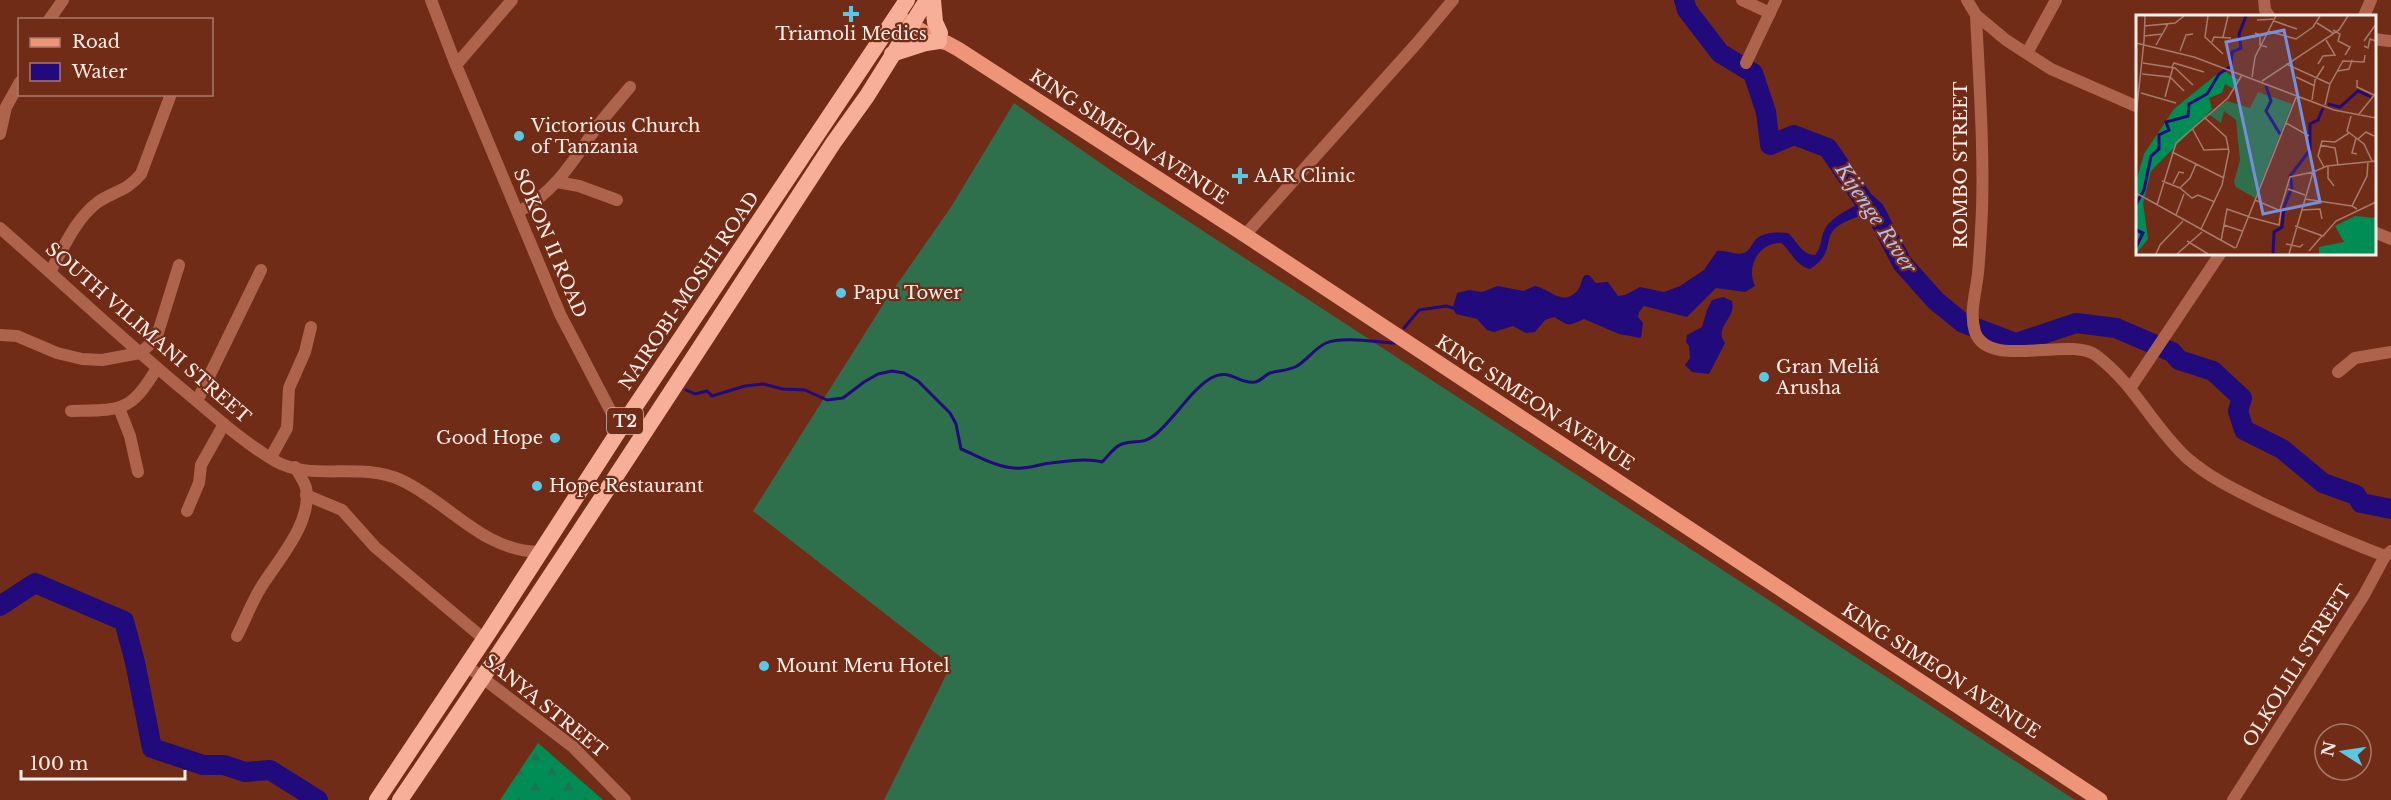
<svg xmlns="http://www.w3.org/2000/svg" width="2391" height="800" font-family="'Libre Baskerville',serif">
	<defs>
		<pattern id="forest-firs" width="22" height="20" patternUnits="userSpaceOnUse" patternTransform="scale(1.5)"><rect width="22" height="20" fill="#008d55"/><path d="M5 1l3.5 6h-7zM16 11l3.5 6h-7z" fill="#1b744f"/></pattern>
	</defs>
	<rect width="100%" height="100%" fill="#712c17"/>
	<path fill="#2e704c" d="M1014,103L1122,178L2075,800H884L951,665L753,511L884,303L951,207Z"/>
	<path fill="url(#forest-firs)" d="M538,743L603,800H500Z"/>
	<g fill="#210a7c">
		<path d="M1864,201L1875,211C1863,215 1848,219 1838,226C1822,237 1836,253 1810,269C1795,265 1792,252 1781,243C1758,243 1746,267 1755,286L1745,292L1716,288L1687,317L1644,306L1639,312L1638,317L1643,323L1641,338L1619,334L1584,319C1566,327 1570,326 1554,317L1545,320L1535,332L1526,333L1513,326L1494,332L1487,330L1477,319L1456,314L1453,308L1457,293L1469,290L1482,292L1498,286L1523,291L1535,286C1550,289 1562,306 1576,292C1582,287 1580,280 1585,275H1589L1596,283L1608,282L1618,296L1625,295L1640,287L1664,292L1680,286L1704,270L1717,251C1727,249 1737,257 1746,252C1750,249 1752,244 1755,240C1763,232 1777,232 1788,233C1797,241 1802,255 1815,255C1822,247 1820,238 1825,229C1832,216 1852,208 1864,201Z"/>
		<path d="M1723,297L1732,301C1737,319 1713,326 1725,343L1709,374L1692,372L1685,365L1690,358L1689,346L1686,342L1687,335L1702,327L1707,310L1712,300Z"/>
	</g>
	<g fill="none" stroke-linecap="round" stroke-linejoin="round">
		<g stroke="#210a7c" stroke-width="3">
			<path d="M1404,328L1419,310L1446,306L1453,308"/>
			<path d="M686,390L695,394L707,391L712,396L745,386L763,384L783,389L805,390L827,400L843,398L864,382L878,374L892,371L904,373L918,381L950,413L956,424L961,449C978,456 996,467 1014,468C1027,470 1039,464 1051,463C1067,461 1087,458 1102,462C1109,456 1113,447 1122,444C1136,439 1141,446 1156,434C1175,418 1191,390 1211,378C1230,367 1239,385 1255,382C1261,381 1265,375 1270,373C1280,370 1288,371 1297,366C1307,360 1315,348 1326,343C1342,336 1376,342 1395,343"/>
		</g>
		<g stroke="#210a7c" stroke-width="20">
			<path d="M1684,0L1687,10L1720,53L1753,73L1766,112L1770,145L1794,135L1828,148L1864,201L1875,211L1902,263L1936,301L1963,323L2016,343L2076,323L2116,328L2172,352L2179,360L2213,371L2242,398L2238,411L2244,430L2282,449L2323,483L2356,495L2361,503L2391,509"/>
			<path d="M0,606L35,583L124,621L135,662L152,748L203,765H224L245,772L270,770L318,800"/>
		</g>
		<g stroke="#ae634d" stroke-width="12">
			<path d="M431,0L456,65L560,314L620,429"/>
			<path d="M1742,0L1770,13"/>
			<path d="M1967,0L1976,15L2006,40L2051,69L2138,107"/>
			<path d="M2264,0L2265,10L2269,16"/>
			<path d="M1976,15C1979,80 1984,145 1982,210C1981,231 1980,252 1978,273C1976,293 1969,312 1975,332C1989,371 2071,335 2097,356C2136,386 2153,427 2187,458C2211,479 2240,492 2268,506C2307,524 2345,541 2385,556"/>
			<path d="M2364,16L2371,0"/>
			<path d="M49,20L63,0"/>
			<path d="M2374,39L2389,41"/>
			<path d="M2027,53L2056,0"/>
			<path d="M1746,63L1776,0"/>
			<path d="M456,65L512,0"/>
			<path d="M0,134L6,107L20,82"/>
			<path d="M557,182L579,186L617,200"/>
			<path d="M518,212C550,195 569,168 589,138C601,120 616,104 630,87"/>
			<path d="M0,228C63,283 123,340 187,393C216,417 244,443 277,462C312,481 362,462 401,480C450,503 482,551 540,552"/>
			<path d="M2374,232L2391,239"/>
			<path d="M1245,235L1417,43L1453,0"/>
			<path d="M50,272C63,249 76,218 98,202C114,191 127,191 141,174L171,94"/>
			<path d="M0,335L17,336L57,353L82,359L102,360L140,353L156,339L179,265"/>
			<path d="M2338,372L2355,358L2391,352"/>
			<path d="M2131,387L2220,254"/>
			<path d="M197,401L261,270"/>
			<path d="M119,408L130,436L138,472"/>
			<path d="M71,411C121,410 130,413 157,368"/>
			<path d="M271,457L287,428L289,388L305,352L311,327"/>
			<path d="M306,495L342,510L375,547L484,639"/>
			<path d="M187,511L199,483L201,465L224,424"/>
			<path d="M237,636C245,620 251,604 260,589C276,562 313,523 306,488C304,481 299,474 295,467"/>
			<path d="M467,666L573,747L625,800"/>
			<path d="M2233,800L2364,595L2385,556L2391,551"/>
		</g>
		<path stroke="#ee9479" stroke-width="15" d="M896,16L939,41L947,43L958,49L1245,235L2100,800"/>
		<g stroke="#f8af9a" stroke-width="16">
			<path d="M933,0L935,22L940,33"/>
			<path d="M892,54L926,43L939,41"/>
			<path d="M377,800L489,632L620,429L907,0"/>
			<path d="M400,800C548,583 690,362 834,142L867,96L927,0"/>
		</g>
	</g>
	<g fill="#59c8e5" stroke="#712c17" stroke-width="2">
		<path d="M848 5h6v6h6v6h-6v6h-6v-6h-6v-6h6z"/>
		<circle cx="519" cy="136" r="6"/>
		<path d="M1237 167h6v6h6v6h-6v6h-6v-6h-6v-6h6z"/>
		<circle cx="841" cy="293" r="6"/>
		<circle cx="1764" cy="377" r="6"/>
		<circle cx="555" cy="438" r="6"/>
		<circle cx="537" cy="486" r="6"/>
		<circle cx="764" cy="666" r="6"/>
	</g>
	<g text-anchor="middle" stroke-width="4.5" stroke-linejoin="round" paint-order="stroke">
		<rect fill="#712c17" stroke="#d4b3a9" stroke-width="1.5" x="607" y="408" width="36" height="26" rx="4.5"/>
		<g font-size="16" font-weight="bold" fill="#feede7">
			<text x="625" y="427">T2</text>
		</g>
		<g font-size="18" fill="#feede7" stroke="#712c17" text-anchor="start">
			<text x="851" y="40" text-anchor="middle">Triamoli Medics</text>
			<text x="531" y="132">Victorious Church<tspan x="531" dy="21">of Tanzania</tspan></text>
			<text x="1254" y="182">AAR Clinic</text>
			<text x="853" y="299">Papu Tower</text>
			<text x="1776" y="373">Gran Meliá<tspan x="1776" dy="21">Arusha</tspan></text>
			<text x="543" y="444" text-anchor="end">Good Hope</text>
			<text x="549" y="492">Hope Restaurant</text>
			<text x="776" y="672">Mount Meru Hotel</text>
		</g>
		<g font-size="18" fill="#feede7" stroke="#712c17">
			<text transform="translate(1129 137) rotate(33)" y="6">KING SIMEON AVENUE</text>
			<text transform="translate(1961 165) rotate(-90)" y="6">ROMBO STREET</text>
			<text transform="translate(550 243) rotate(67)" y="6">SOKON II ROAD</text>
			<text transform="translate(689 291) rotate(-56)" y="6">NAIROBI-MOSHI ROAD</text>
			<text transform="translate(148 333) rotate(41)" y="6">SOUTH VILIMANI STREET</text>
			<text transform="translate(1535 403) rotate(33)" y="6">KING SIMEON AVENUE</text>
			<text transform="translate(2297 666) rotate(-58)" y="6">OLKOLILI STREET</text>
			<text transform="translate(1941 671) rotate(33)" y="6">KING SIMEON AVENUE</text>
			<text transform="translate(545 706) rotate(39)" y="6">SANYA STREET</text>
		</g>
		<g font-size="20" font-style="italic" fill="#b3bcf4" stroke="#712c17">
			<text transform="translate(1876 218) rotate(56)" y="7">Kijenge River</text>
		</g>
	</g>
	<g transform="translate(2136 15)">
		<rect width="240" height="240" fill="#712c17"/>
		<path d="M122,77L156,89L119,183L100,172L98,167L104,145L100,105L88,96L85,108L72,99L91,86L114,93Z" fill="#2e704c"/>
		<path d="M86,55L103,65L98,74L89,69L86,78L73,83L76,94L15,156L7,188L12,224L0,239V167L8,139L38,94ZM219,201L240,203V239H183V232L208,227L199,211Z" fill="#008d55"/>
		<path fill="none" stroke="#210a7c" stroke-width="3" d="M130,71L135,86L130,96L144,119M192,89L204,92L222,76L235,82M0,189L8,175L15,141L23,134V120L33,115L30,107L52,101L53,89L71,79L83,59L95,51L96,37L105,33L103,19L110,1M0,215L7,218L0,232M137,239L138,217L146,212L148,192L156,172L154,161L174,135V109L182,105L187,93"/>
		<path fill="none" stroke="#a9796a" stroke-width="1.5" d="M72,1L69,22L87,39M121,5L139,4M138,6L161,14M181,8L197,18M8,11L39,8L48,1M197,15L204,19L202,26L214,32L209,40M132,16L160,24L177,12L184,1M119,18L124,20V30L131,32M8,21L27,19M87,22L92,1M228,26L240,9M8,27L9,1M76,27L78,22L95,23M0,28L58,42L198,95L240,103M20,30L32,9M228,31L232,33L234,24L240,26M44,36L50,20L57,19M7,48L39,53L57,70M150,49L194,69L189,90M182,49L187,41L199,40L190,25M36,52L38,48L68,57M202,56L213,54L216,45M6,59L34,62L48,76M116,62L119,42L140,1M160,62L179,71M221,65V72L238,80M126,66L203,15L212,1M194,69L207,46L228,47L229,40M5,78L40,88M29,82L37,52M176,85L179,65L188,51M223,99L240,78M0,101L8,26M215,101L211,116L228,129L236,146M150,108L173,121M56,113L68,135L93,134M220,123L216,138L221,139M222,124L230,117L238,121M184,130L199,133L202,150M36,137L88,163M192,151V163L198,171M188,152L182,141L186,126L199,127L213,118M26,166L44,173L56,183L62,180L79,187M37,169L43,157L48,158M44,173L54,163L60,149M152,174L169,180M0,178L99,233M169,184L216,191M21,190L40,128L92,83L106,60M221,194L216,191L231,161L232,146M144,195L154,162L177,157M166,195L184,194L186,204M40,200L48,179M113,202L143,210L145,196L119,185M88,210L106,216M159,211L187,221L200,206L240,187M65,214L86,170L93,136L90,122L68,102M51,226L72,239M85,226L91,194L114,202M150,229L164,232L167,229M100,233L161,80M173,236L186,221M20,239L24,230L47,206M41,239L66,217M153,239L177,157L191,151L240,146"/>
		<path fill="#778ede" fill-opacity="0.15" stroke="#778ede" stroke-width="3" d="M148,15L184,187L127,199L90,27Z"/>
		<rect width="240" height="240" fill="none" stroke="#feede7" stroke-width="3"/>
	</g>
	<rect x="18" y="18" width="195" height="78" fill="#712c17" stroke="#a9796a" stroke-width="1.5"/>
	<rect x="30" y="38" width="30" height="9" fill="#ee9479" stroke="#a9796a" stroke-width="1.5"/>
	<text x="72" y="48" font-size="18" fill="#feede7">Road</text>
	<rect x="30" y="63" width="30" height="18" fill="#210a7c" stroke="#a9796a" stroke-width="1.5"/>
	<text x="72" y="78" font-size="18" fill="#feede7">Water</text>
	<g transform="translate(2343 752) rotate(282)"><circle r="28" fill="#712c17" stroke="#a9796a" stroke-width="1.5"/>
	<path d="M0-4.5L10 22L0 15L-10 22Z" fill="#59c8e5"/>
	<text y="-9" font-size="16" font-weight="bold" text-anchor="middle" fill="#feede7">N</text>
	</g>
	<path d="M21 770v9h164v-9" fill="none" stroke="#feede7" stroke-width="3"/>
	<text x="30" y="770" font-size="18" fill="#feede7" stroke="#712c17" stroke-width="4.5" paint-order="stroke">100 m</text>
</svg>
